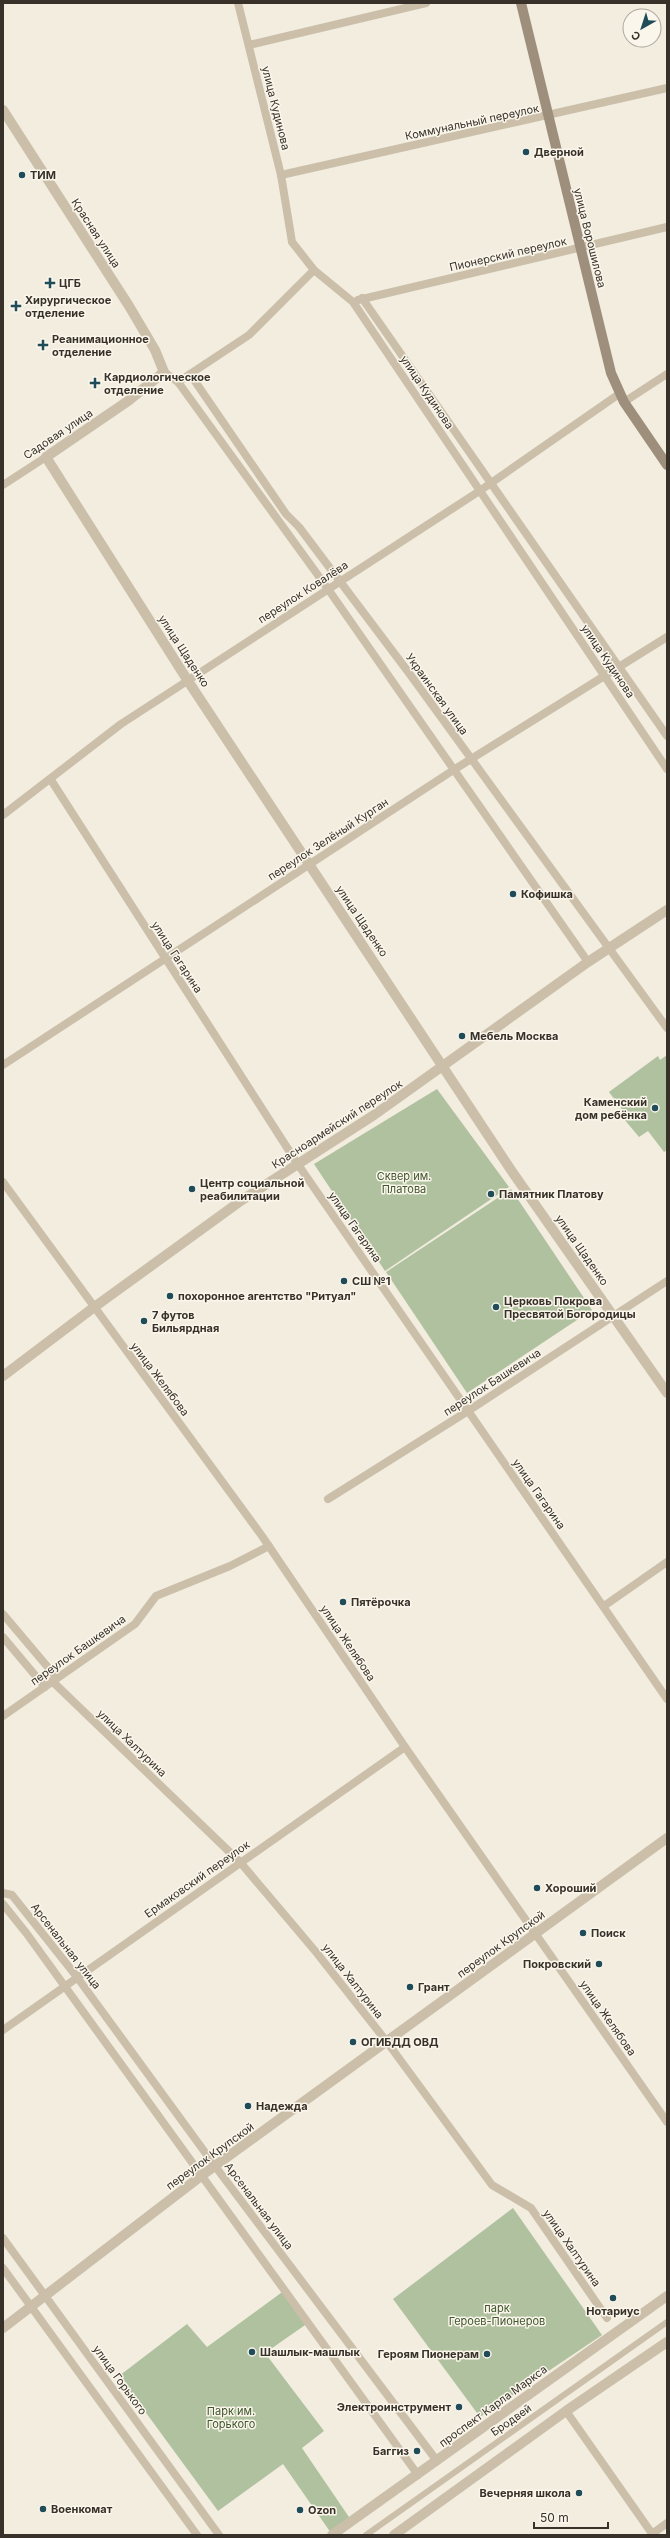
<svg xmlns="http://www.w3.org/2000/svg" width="670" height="2538" font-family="Inter,sans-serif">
	<rect width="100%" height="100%" fill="#f2eddf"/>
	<g fill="#afc19e">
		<path d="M667,1055V1150L664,1152L648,1131L639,1137L624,1119L627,1116L609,1092L658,1056L660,1060Z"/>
		<path d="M437,1089L509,1187L385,1271L314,1164Z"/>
		<path d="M511,1189L592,1310L467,1393L386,1272Z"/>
		<path d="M513,2208L602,2335L480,2417L393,2299Z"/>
		<path d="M285,2290L308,2323L265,2353L324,2431L302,2448L351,2520L331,2533L283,2464L218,2511L119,2376L187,2324L207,2347Z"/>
	</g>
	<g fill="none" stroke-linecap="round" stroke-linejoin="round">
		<path stroke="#cbbfaa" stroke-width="6" d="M366,2535L667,2322"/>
		<g stroke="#cbbfaa" stroke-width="8">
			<path d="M238,3L281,175L292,242L314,270L353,302L667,769"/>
			<path d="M249,45L426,3"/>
			<path d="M281,175L667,88"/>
			<path d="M362,298L667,736"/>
			<path d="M358,300L667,227"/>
			<path d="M164,372L178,382L328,589L588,962"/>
			<path d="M190,374L286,514L299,527L409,673L667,1028"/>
			<path d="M178,382L249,335L314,270"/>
			<path d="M624,402L667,374"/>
			<path d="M3,485L46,457"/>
			<path d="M51,780L297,1163L667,1699"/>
			<path d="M3,815L121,724L481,490L619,394"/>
			<path d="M3,1065L455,769L667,637"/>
			<path d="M3,1182L262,1536L405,1747L667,2122"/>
			<path d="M328,1499L468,1411L667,1281"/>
			<path d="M604,1606L667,1562"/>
			<path d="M3,1614L57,1678"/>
			<path d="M3,1637L45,1687"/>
			<path d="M52,1681L240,1862L316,1952L387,2042L492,2185L531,2208L607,2318"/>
			<path d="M3,1716L135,1624L156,1596L230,1566L269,1546"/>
			<path d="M3,1893L12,1895L77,1977L215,2166L437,2461"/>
			<path d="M3,1904L27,1934L418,2475"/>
			<path d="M3,2030L405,1747"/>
			<path d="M3,2238L219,2535"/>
			<path d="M3,2268L197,2535"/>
			<path d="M566,2411L653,2535"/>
			<path d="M652,2534L667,2523"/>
		</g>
		<g stroke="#cbbfaa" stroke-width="10">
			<path d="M3,110L129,306L155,350L164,372L128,401L46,457L188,681L511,1170L667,1393"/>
			<path d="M3,1376L93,1308L242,1200L374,1115L588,962L667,910"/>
			<path d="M3,2328L201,2176L667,1838"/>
			<path d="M332,2535L667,2296"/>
			<path d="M394,2535L566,2411L667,2342"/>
		</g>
		<path stroke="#9e8f7c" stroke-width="10" d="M521,3L611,373L624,402L667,465"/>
	</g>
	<g fill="#204b59" stroke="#faf6eb" stroke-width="1.5">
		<circle cx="526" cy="152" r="4"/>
		<circle cx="22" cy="175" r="4"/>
		<path d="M48 277h4v4h4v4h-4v4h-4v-4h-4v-4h4z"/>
		<path d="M14 300h4v4h4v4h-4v4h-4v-4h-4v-4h4z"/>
		<path d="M41 339h4v4h4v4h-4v4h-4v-4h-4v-4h4z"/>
		<path d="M93 377h4v4h4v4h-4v4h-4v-4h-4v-4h4z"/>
		<circle cx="513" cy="894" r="4"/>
		<circle cx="462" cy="1036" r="4"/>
		<circle cx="655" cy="1108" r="4"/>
		<circle cx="192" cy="1189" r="4"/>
		<circle cx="491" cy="1194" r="4"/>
		<circle cx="344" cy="1281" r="4"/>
		<circle cx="170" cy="1296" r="4"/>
		<circle cx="496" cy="1307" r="4"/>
		<circle cx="144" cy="1321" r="4"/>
		<circle cx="343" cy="1602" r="4"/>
		<circle cx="537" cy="1888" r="4"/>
		<circle cx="583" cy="1933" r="4"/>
		<circle cx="599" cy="1964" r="4"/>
		<circle cx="410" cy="1987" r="4"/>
		<circle cx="353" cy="2042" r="4"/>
		<circle cx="248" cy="2106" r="4"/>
		<circle cx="613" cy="2298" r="4"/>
		<circle cx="252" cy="2352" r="4"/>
		<circle cx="487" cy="2354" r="4"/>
		<circle cx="459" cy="2407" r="4"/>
		<circle cx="417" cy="2451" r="4"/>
		<circle cx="579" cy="2493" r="4"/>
		<circle cx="43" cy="2509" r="4"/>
		<circle cx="300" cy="2510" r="4"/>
	</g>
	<g text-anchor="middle" stroke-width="3" stroke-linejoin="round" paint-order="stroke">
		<g font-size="11" fill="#38312a" stroke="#faf6eb">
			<text transform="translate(276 108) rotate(76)" y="4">улица Кудинова</text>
			<text transform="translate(472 122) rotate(-12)" y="4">Коммунальный переулок</text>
			<text transform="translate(96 233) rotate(57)" y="4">Красная улица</text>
			<text transform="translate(590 238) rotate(76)" y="4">улица Ворошилова</text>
			<text transform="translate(508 254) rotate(-13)" y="4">Пионерский переулок</text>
			<text transform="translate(427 392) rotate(56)" y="4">улица Кудинова</text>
			<text transform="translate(58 434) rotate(-34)" y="4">Садовая улица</text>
			<text transform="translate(303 592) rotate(-33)" y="4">переулок Ковалёва</text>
			<text transform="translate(184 651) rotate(57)" y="4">улица Щаденко</text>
			<text transform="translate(608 661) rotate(56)" y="4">улица Кудинова</text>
			<text transform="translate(437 694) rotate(54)" y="4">Украинская улица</text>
			<text transform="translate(328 839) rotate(-33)" y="4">переулок Зелёный Курган</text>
			<text transform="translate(362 921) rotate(56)" y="4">улица Щаденко</text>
			<text transform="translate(177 957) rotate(57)" y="4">улица Гагарина</text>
			<text transform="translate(337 1124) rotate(-33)" y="4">Красноармейский переулок</text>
			<text transform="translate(355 1227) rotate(55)" y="4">улица Гагарина</text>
			<text transform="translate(582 1250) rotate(55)" y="4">улица Щаденко</text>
			<text transform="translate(160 1379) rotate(53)" y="4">улица Желябова</text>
			<text transform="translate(492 1382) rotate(-33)" y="4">переулок Башкевича</text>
			<text transform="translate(539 1494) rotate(55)" y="4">улица Гагарина</text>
			<text transform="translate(348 1643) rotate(56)" y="4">улица Желябова</text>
			<text transform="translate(78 1650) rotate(-35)" y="4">переулок Башкевича</text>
			<text transform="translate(132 1743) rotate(44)" y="4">улица Халтурина</text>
			<text transform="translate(197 1879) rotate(-35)" y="4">Ермаковский переулок</text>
			<text transform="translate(501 1944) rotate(-36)" y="4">переулок Крупской</text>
			<text transform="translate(66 1946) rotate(52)" y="4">Арсенальная улица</text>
			<text transform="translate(353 1981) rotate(52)" y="4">улица Халтурина</text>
			<text transform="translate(608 2018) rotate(55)" y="4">улица Желябова</text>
			<text transform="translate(210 2156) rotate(-36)" y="4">переулок Крупской</text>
			<text transform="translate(259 2206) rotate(53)" y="4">Арсенальная улица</text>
			<text transform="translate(572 2248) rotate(55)" y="4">улица Халтурина</text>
			<text transform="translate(120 2380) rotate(54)" y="4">улица Горького</text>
			<text transform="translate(493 2406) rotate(-36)" y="4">проспект Карла Маркса</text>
			<text transform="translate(511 2420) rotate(-35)" y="4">Бродвей</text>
		</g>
		<g font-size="11" font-weight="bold" fill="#38312a" stroke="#faf6eb" text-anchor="start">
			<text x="534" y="156">Дверной</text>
			<text x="30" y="179">ТИМ</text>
			<text x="59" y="287">ЦГБ</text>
			<text x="25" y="304">Хирургическое<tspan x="25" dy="13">отделение</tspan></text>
			<text x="52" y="343">Реанимационное<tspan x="52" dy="13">отделение</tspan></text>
			<text x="104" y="381">Кардиологическое<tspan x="104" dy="13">отделение</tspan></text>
			<text x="521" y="898">Кофишка</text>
			<text x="470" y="1040">Мебель Москва</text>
			<text x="647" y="1106" text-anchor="end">Каменский<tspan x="647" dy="13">дом ребёнка</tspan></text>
			<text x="200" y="1187">Центр социальной<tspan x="200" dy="13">реабилитации</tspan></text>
			<text x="499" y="1198">Памятник Платову</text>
			<text x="352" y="1285">СШ №1</text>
			<text x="178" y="1300">похоронное агентство "Ритуал"</text>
			<text x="504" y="1305">Церковь Покрова<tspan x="504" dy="13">Пресвятой Богородицы</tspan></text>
			<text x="152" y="1319">7 футов<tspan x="152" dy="13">Бильярдная</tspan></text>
			<text x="351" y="1606">Пятёрочка</text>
			<text x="545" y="1892">Хороший</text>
			<text x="591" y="1937">Поиск</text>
			<text x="591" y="1968" text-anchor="end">Покровский</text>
			<text x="418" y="1991">Грант</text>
			<text x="361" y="2046">ОГИБДД ОВД</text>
			<text x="256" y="2110">Надежда</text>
			<text x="613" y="2315" text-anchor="middle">Нотариус</text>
			<text x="260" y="2356">Шашлык-машлык</text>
			<text x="479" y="2358" text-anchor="end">Героям Пионерам</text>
			<text x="451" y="2411" text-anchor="end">Электроинструмент</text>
			<text x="409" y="2455" text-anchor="end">Баггиз</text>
			<text x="571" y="2497" text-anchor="end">Вечерняя школа</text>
			<text x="51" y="2513">Военкомат</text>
			<text x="308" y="2514">Ozon</text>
		</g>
		<g font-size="11" fill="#40562e" stroke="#faf6eb">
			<text x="404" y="1180">Сквер им.<tspan x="404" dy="13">Платова</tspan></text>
			<text x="497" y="2312">парк<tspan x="497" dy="13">Героев-Пионеров</tspan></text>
			<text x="231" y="2415">Парк им.<tspan x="231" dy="13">Горького</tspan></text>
		</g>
	</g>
	<rect width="670" height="2538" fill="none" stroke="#38312a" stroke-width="8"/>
	<g transform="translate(642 28) rotate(219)"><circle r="19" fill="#faf6eb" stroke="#aca79e"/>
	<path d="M0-3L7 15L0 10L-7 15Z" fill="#204b59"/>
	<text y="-6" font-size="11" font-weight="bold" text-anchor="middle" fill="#38312a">С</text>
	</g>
	<path d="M534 2522v6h74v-6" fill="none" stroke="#38312a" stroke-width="2"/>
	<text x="540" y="2522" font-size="12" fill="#38312a" stroke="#faf6eb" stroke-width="3" paint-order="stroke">50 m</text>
</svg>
